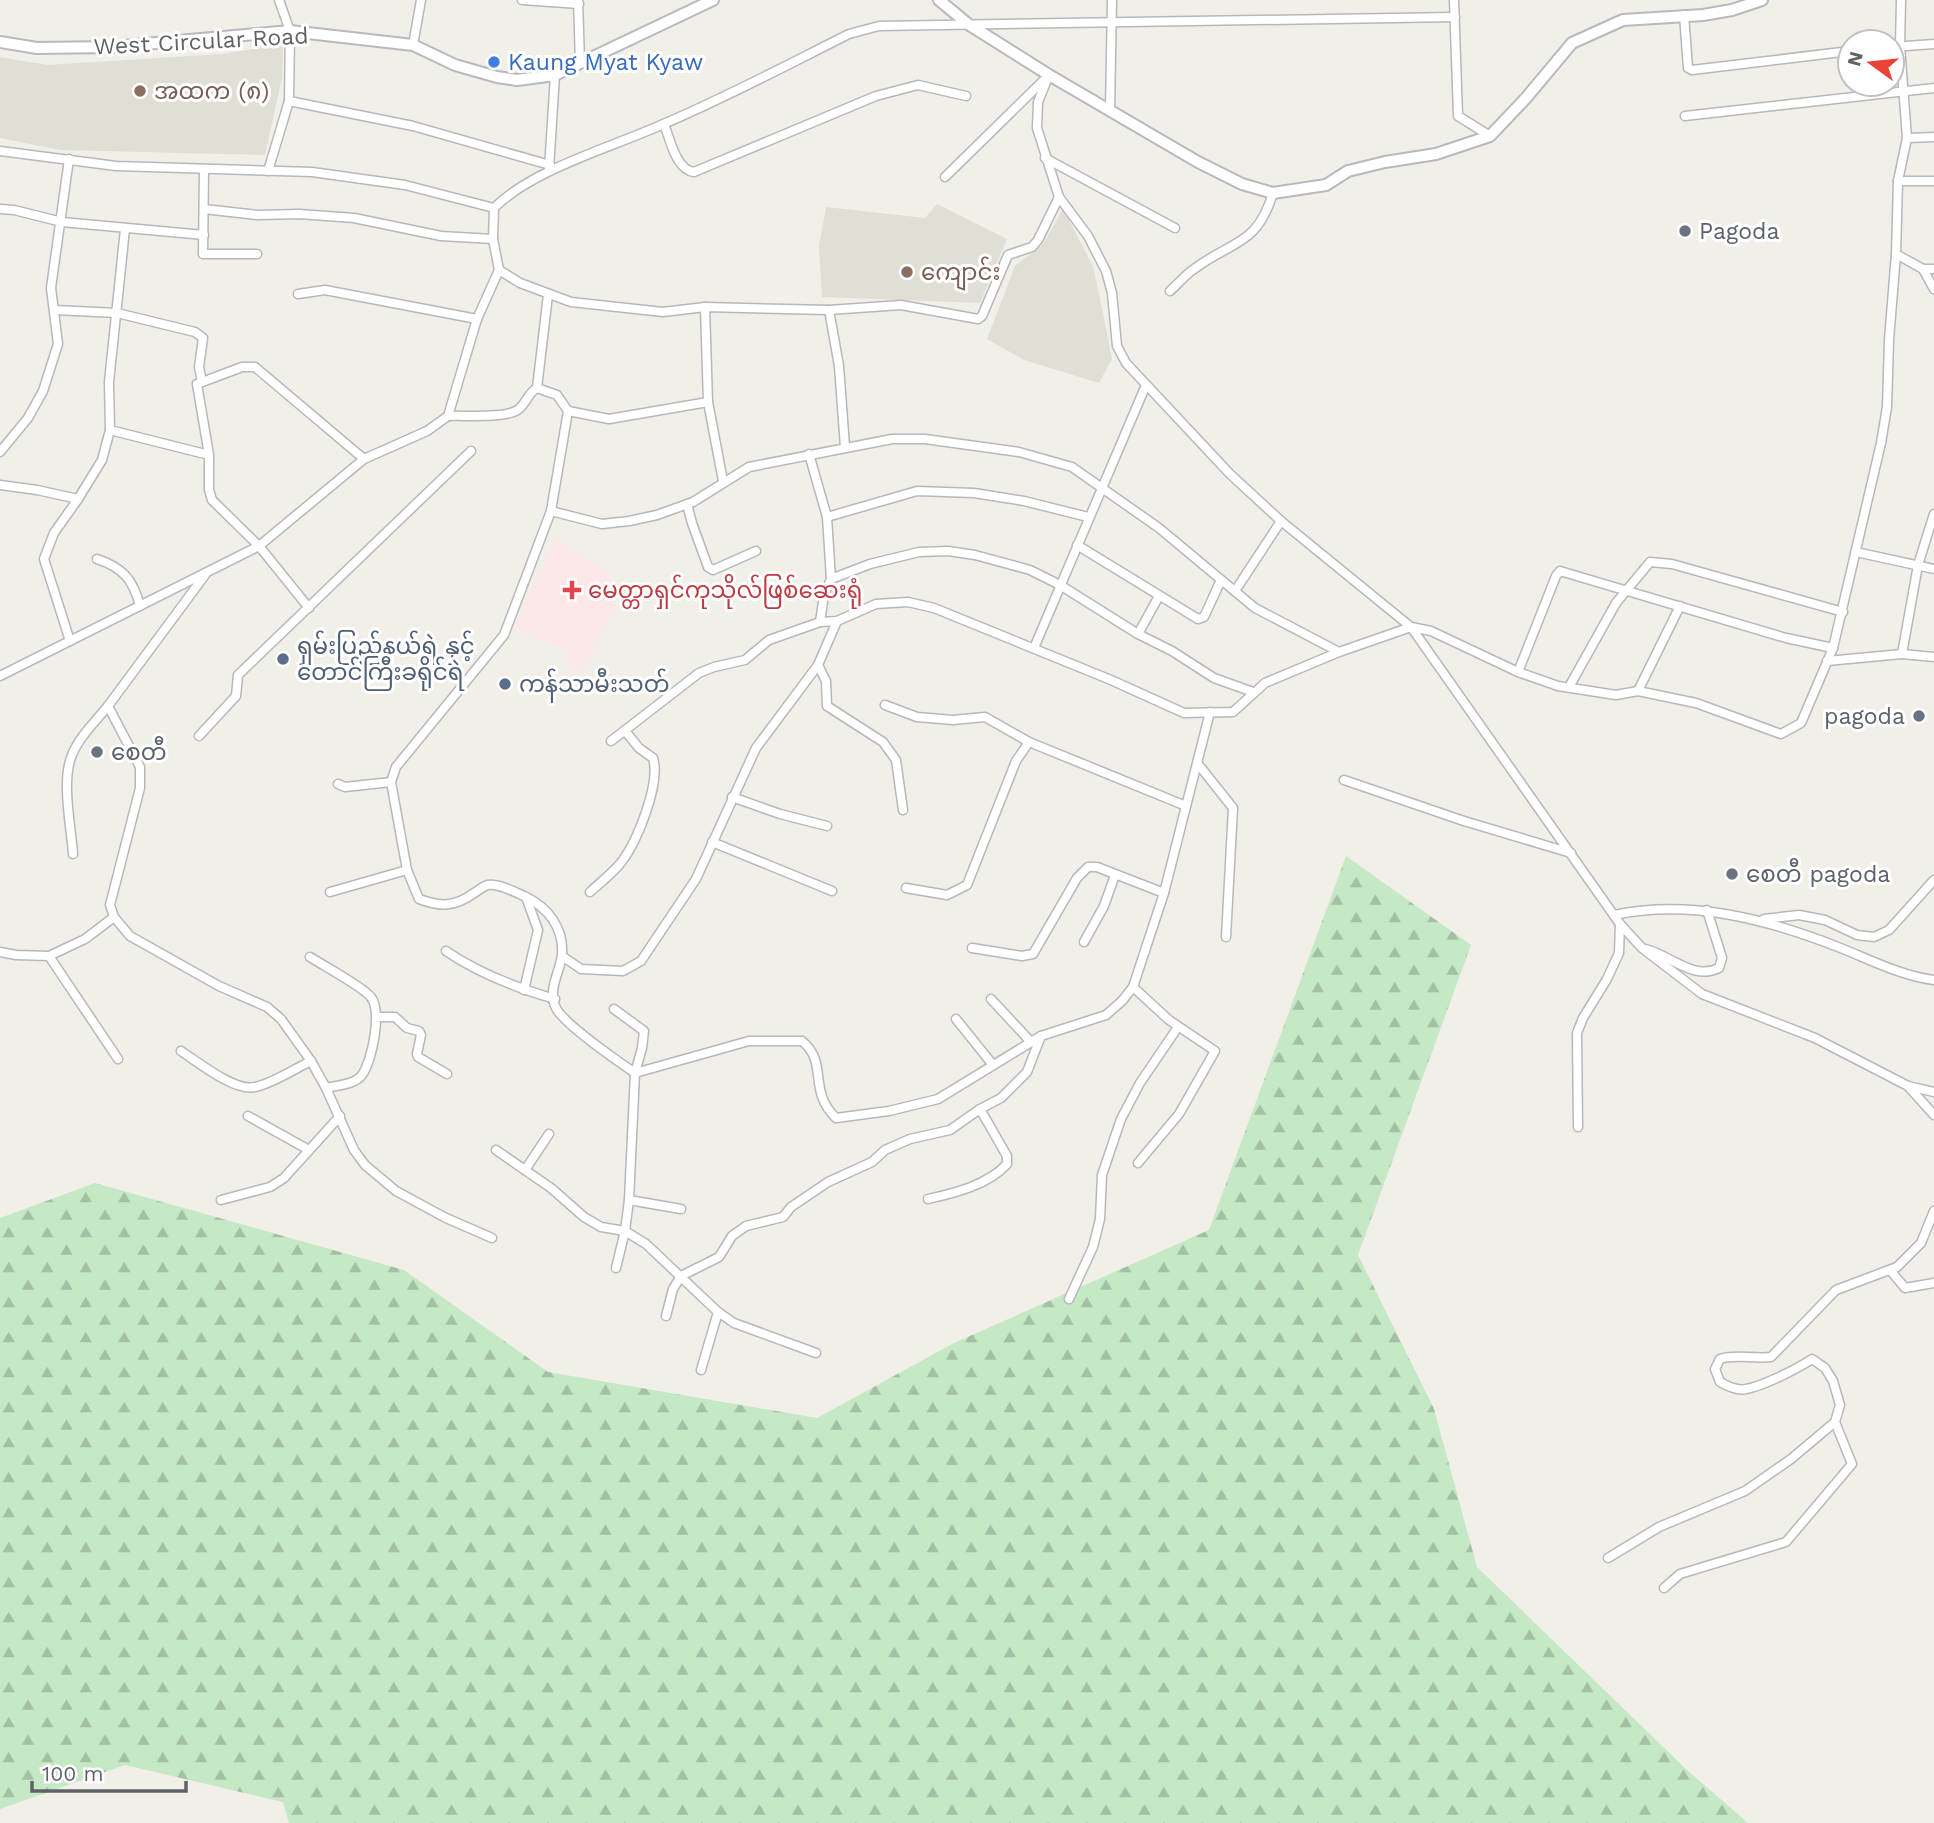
<svg xmlns="http://www.w3.org/2000/svg" width="1934" height="1823" font-family="'Work Sans','Noto Sans Myanmar',sans-serif">
	<defs>
		<pattern id="forest-firs" width="22" height="20" patternUnits="userSpaceOnUse" patternTransform="scale(1.75)"><rect width="22" height="20" fill="#c5e8c5"/><path d="M5 1l3.5 6h-7zM16 11l3.5 6h-7z" fill="#a3c0a4"/></pattern>
	</defs>
	<rect width="100%" height="100%" fill="#f1efe8"/>
	<g fill="#e1ded6">
		<path d="M283,44L282,78L265,155L60,150L0,138V57L47,65L222,54Z"/>
		<path d="M937,204L1007,239L980,303L822,297L819,246L826,207L925,218Z"/>
		<path d="M1063,209L1093,266L1104,318L1112,359L1099,383L1024,360L987,339L1015,266L1043,244Z"/>
	</g>
	<path fill="#fce8e6" d="M556,538L579,556L585,557L610,575L616,605L582,670L564,662L568,651L514,628Z"/>
	<path fill="url(#forest-firs)" d="M1346,856L1471,945L1358,1255L1434,1409L1477,1567L1687,1770L1748,1823H289L283,1802L125,1765L0,1809V1218L95,1183L404,1270L548,1372L817,1418L954,1343L1209,1230Z"/>
	<g fill="none" stroke-linecap="round" stroke-linejoin="round">
		<g stroke="#b5b8bc" stroke-width="11">
			<g id="street">
				<path d="M522,0L579,4"/>
				<path d="M578,0L580,62"/>
				<path d="M1454,0L1458,116L1490,136"/>
				<path d="M1684,15L1688,68L1692,70L1850,51"/>
				<path d="M413,45L421,0"/>
				<path d="M1892,47L1934,44"/>
				<path d="M1049,75L1038,102L1037,128L1059,197L1088,236L1106,271L1112,293L1117,346L1126,363L1230,474L1281,521L1411,627L1620,924L1642,948L1702,994L1815,1038L1908,1086L1934,1092"/>
				<path d="M289,101L413,126L550,165"/>
				<path d="M1110,111L1112,0"/>
				<path d="M1685,116L1934,88"/>
				<path d="M664,124C670,139 676,170 694,172L876,96L918,85L966,96"/>
				<path d="M1907,138L1934,137"/>
				<path d="M0,151L116,166L312,172L405,185L494,208"/>
				<path d="M1045,158L1175,228"/>
				<path d="M204,169L203,254H257"/>
				<path d="M549,169L555,75"/>
				<path d="M268,171L289,101L290,31L279,0"/>
				<path d="M945,177L1047,77"/>
				<path d="M1898,181H1934"/>
				<path d="M0,209L14,210L62,222L204,235"/>
				<path d="M204,209L257,215L299,214L354,218L441,236L493,239"/>
				<path d="M1896,254L1923,269L1934,289"/>
				<path d="M1923,269H1934"/>
				<path d="M499,270L520,283L571,302L663,312L705,307L829,310L901,305L978,319L982,316L1008,255L1032,247L1038,240L1059,197"/>
				<path d="M1170,291C1178,284 1185,275 1194,269C1233,240 1257,246 1273,193"/>
				<path d="M298,294L325,290L477,319"/>
				<path d="M705,307L708,402L723,481"/>
				<path d="M55,310L117,313L195,332L203,338L199,367L202,382"/>
				<path d="M829,310L839,366L845,447"/>
				<path d="M537,388L548,295"/>
				<path d="M568,411L609,419L708,402"/>
				<path d="M448,416C464,415 507,419 519,409C527,402 528,393 537,388L557,395L568,411L551,511L504,635L396,767L391,782L407,870L419,899C440,907 455,907 474,893C478,891 483,886 488,885C498,883 515,892 524,896C548,907 564,928 562,955C560,972 547,990 556,1008C563,1023 619,1062 635,1073L629,1200L625,1231L616,1268"/>
				<path d="M110,430L209,455"/>
				<path d="M0,452L28,418L43,391L58,344L51,288L69,159"/>
				<path d="M809,454L827,517L831,579L824,595L820,622"/>
				<path d="M0,485L37,490L78,499"/>
				<path d="M687,504L692,523L708,567L713,570L756,551"/>
				<path d="M551,511L602,524L629,521L657,515L693,502L749,467L892,439H925L1019,452L1072,467L1159,528L1255,608L1339,652"/>
				<path d="M827,517L917,491L974,493L1024,501L1088,517"/>
				<path d="M1077,545L1198,619L1204,617L1221,580"/>
				<path d="M1856,552L1934,569"/>
				<path d="M97,559C124,568 133,580 140,606"/>
				<path d="M205,575L108,706L140,767V788L110,905L114,917L130,936L219,986L267,1007L281,1019L311,1061L326,1088L354,1150L365,1165L396,1191L446,1218L492,1238"/>
				<path d="M831,579L870,564L919,552L948,551L975,555L1030,570L1060,585L1138,634L1172,651L1214,678L1253,692"/>
				<path d="M1235,591L1281,521"/>
				<path d="M309,608L259,546L212,500L209,490V455L197,384L242,367H255L364,459"/>
				<path d="M1138,634L1159,596"/>
				<path d="M70,641L44,559L54,533L78,499L102,460L110,430L109,382L125,229"/>
				<path d="M1034,648L1146,385"/>
				<path d="M1902,654L1918,565L1934,514"/>
				<path d="M1827,661L1902,654L1934,657"/>
				<path d="M818,665L826,681L827,706L883,742L896,760L903,810"/>
				<path d="M1518,672L1556,576L1560,571L1786,638L1833,648"/>
				<path d="M0,676L259,546L364,459L427,431L448,416L477,319L499,270L493,239L494,208C533,169 610,148 661,125C725,98 787,65 849,34L879,26L1455,17"/>
				<path d="M1569,687L1616,603L1650,562L1672,564L1843,612"/>
				<path d="M1638,691L1680,606"/>
				<path d="M885,705L917,717L953,720L985,717L1029,742"/>
				<path d="M199,736L236,696L238,675L471,451"/>
				<path d="M611,741L699,673L714,667L745,660L769,640L820,622L837,621L876,604L908,602L934,608L1111,680L1184,713L1233,712L1265,683L1339,652L1411,627L1431,631L1518,672L1558,686L1616,695L1638,691L1696,703L1781,734L1801,723L1833,648L1881,443L1887,407L1889,340L1896,254L1898,181L1907,138L1900,46L1901,0"/>
				<path d="M1198,764L1233,808L1226,937"/>
				<path d="M1344,780L1464,821L1571,853"/>
				<path d="M338,784L345,787L391,782"/>
				<path d="M732,797L780,814L827,826"/>
				<path d="M712,842L832,891"/>
				<path d="M73,854C71,825 61,781 72,755C79,737 96,721 108,706"/>
				<path d="M906,888L947,895L967,885L1016,761L1029,742L1186,806"/>
				<path d="M330,892L407,870"/>
				<path d="M590,892C600,883 610,875 619,865C636,845 661,784 653,758L639,748L626,732"/>
				<path d="M1614,915C1690,899 1767,919 1838,947C1869,959 1901,976 1934,980"/>
				<path d="M1764,919L1799,915L1825,920L1857,935L1874,937L1889,930L1934,880"/>
				<path d="M1084,942L1104,906L1115,875"/>
				<path d="M972,948L1022,956L1033,954L1077,878L1088,867H1097L1164,893"/>
				<path d="M1645,949C1671,955 1693,981 1719,968L1722,958L1707,910"/>
				<path d="M446,951C478,973 517,988 555,999"/>
				<path d="M0,952L16,955L49,956L118,1059"/>
				<path d="M49,956L85,939L114,917"/>
				<path d="M562,956L581,969L623,971L641,961L696,879L756,748L818,665L837,621"/>
				<path d="M310,957C324,966 360,985 370,996C383,1010 372,1061 362,1075C354,1085 338,1085 326,1088"/>
				<path d="M1133,987L1169,1020L1215,1051L1179,1114L1138,1163"/>
				<path d="M524,990L538,930L526,897"/>
				<path d="M991,999L1031,1042"/>
				<path d="M614,1009L644,1031L642,1048L635,1073L749,1041H802C829,1063 807,1090 836,1118L889,1111L938,1099L1041,1036L1106,1015L1122,1001L1133,987L1164,893L1210,712"/>
				<path d="M377,1017H395L407,1028L419,1031L421,1035L417,1054L418,1057L447,1074"/>
				<path d="M956,1019L993,1065"/>
				<path d="M181,1051C198,1062 235,1092 255,1087C274,1083 294,1069 311,1061"/>
				<path d="M1908,1086L1934,1115"/>
				<path d="M248,1116L309,1150"/>
				<path d="M1578,1127L1577,1033L1583,1018L1607,979L1619,953L1620,924"/>
				<path d="M496,1150L551,1188L584,1217L601,1227L625,1231L646,1244L718,1312L734,1323L816,1353"/>
				<path d="M525,1170L549,1134"/>
				<path d="M928,1199C955,1193 988,1185 1007,1164V1156L980,1109"/>
				<path d="M221,1200L270,1187L284,1178L340,1116"/>
				<path d="M629,1200L681,1209"/>
				<path d="M1890,1270L1905,1288L1934,1283"/>
				<path d="M1069,1299L1093,1247L1100,1219L1102,1175L1121,1119L1140,1083L1178,1027"/>
				<path d="M666,1316L673,1289L681,1276L719,1257L732,1236L746,1226L783,1217L791,1207L828,1182L872,1162L885,1150L910,1139L950,1130L980,1109L1001,1098L1027,1072L1041,1036"/>
				<path d="M701,1370L718,1312"/>
				<path d="M1608,1558L1659,1527L1745,1491L1791,1459L1835,1422L1840,1405L1833,1381L1825,1368L1812,1359C1797,1369 1763,1386 1746,1389C1737,1391 1727,1386 1720,1382L1715,1369L1720,1359C1735,1354 1754,1359 1771,1357L1836,1290L1897,1267L1921,1243L1934,1211"/>
				<path d="M1664,1588L1680,1574L1786,1542L1852,1464L1835,1422"/>
			</g>
		</g>
		<g stroke="#b6babf" stroke-width="14">
			<g id="secondary">
				<path d="M939,0L968,24L1049,75L1198,162L1242,184L1273,193L1326,185L1348,171L1385,162L1436,154L1490,136L1526,98L1572,43L1623,20L1703,15L1732,10L1762,0"/>
				<path d="M0,42L37,48L112,47L290,31L413,45L455,65L497,77L517,80L555,75L713,0"/>
			</g>
		</g>
		<use href="#street" stroke="#fff" stroke-width="8"/>
		<use href="#secondary" stroke="#fff" stroke-width="10"/>
	</g>
	<circle fill="#3f7fe0" stroke="#fff" stroke-width="2.5" cx="494" cy="62" r="7"/>
	<g fill="#8d6e63" stroke="#fff" stroke-width="2.5">
		<circle cx="140" cy="91" r="7"/>
		<circle cx="907" cy="272" r="7"/>
	</g>
	<g fill="#6b7280" stroke="#fff" stroke-width="2.5">
		<circle cx="1685" cy="231" r="7"/>
		<circle cx="1919" cy="716" r="7"/>
		<circle cx="97" cy="752" r="7"/>
		<circle cx="1732" cy="874" r="7"/>
	</g>
	<path fill="#e0444e" stroke="#fff" stroke-width="2.5" d="M568.5 579.5h7v7h7v7h-7v7h-7v-7h-7v-7h7z"/>
	<g fill="#5c6f8a" stroke="#fff" stroke-width="2.5">
		<circle cx="283" cy="659" r="7"/>
		<circle cx="505" cy="684" r="7"/>
	</g>
	<g text-anchor="middle" stroke-width="6" stroke-linejoin="round" paint-order="stroke">
		<g font-size="23" fill="#5f6368" stroke="#fff">
			<text transform="translate(201 41) rotate(-3)" y="8">West Circular Road</text>
		</g>
		<g font-size="23" fill="#366cbe" stroke="#fff" text-anchor="start">
			<text x="508" y="70">Kaung Myat Kyaw</text>
		</g>
		<g font-size="23" fill="#785e54" stroke="#fff" text-anchor="start">
			<text x="154" y="99">အထက (၈)</text>
			<text x="921" y="280">ကျောင်း</text>
		</g>
		<g font-size="23" fill="#5b616d" stroke="#fff" text-anchor="start">
			<text x="1699" y="239">Pagoda</text>
			<text x="1905" y="724" text-anchor="end">pagoda</text>
			<text x="111" y="760">စေတီ</text>
			<text x="1746" y="882">စေတီ pagoda</text>
		</g>
		<g font-size="23" fill="#be3a42" stroke="#fff" text-anchor="start">
			<text x="588" y="598">မေတ္တာရှင်ကုသိုလ်ဖြစ်ဆေးရုံ</text>
		</g>
		<g font-size="23" fill="#4e5e75" stroke="#fff" text-anchor="start">
			<text x="297" y="654">ရှမ်းပြည်နယ်ရဲ နှင့်<tspan x="297" dy="26">တောင်ကြီးခရိုင်ရဲ</tspan></text>
			<text x="519" y="692">ကန်သာမီးသတ်</text>
		</g>
	</g>
	<g transform="translate(1871 63) rotate(285)"><circle r="33" fill="#ffffff" stroke="#bfc1c3" stroke-width="2"/>
	<path d="M0-5L12 26L0 18L-12 26Z" fill="#ea4335"/>
	<text y="-10" font-size="19" font-weight="bold" text-anchor="middle" fill="#5f6368">N</text>
	</g>
	<path d="M32 1781v10h154v-10" fill="none" stroke="#5f6368" stroke-width="3.5"/>
	<text x="42" y="1781" font-size="21" fill="#5f6368" stroke="#ffffff" stroke-width="5" paint-order="stroke">100 m</text>
</svg>
